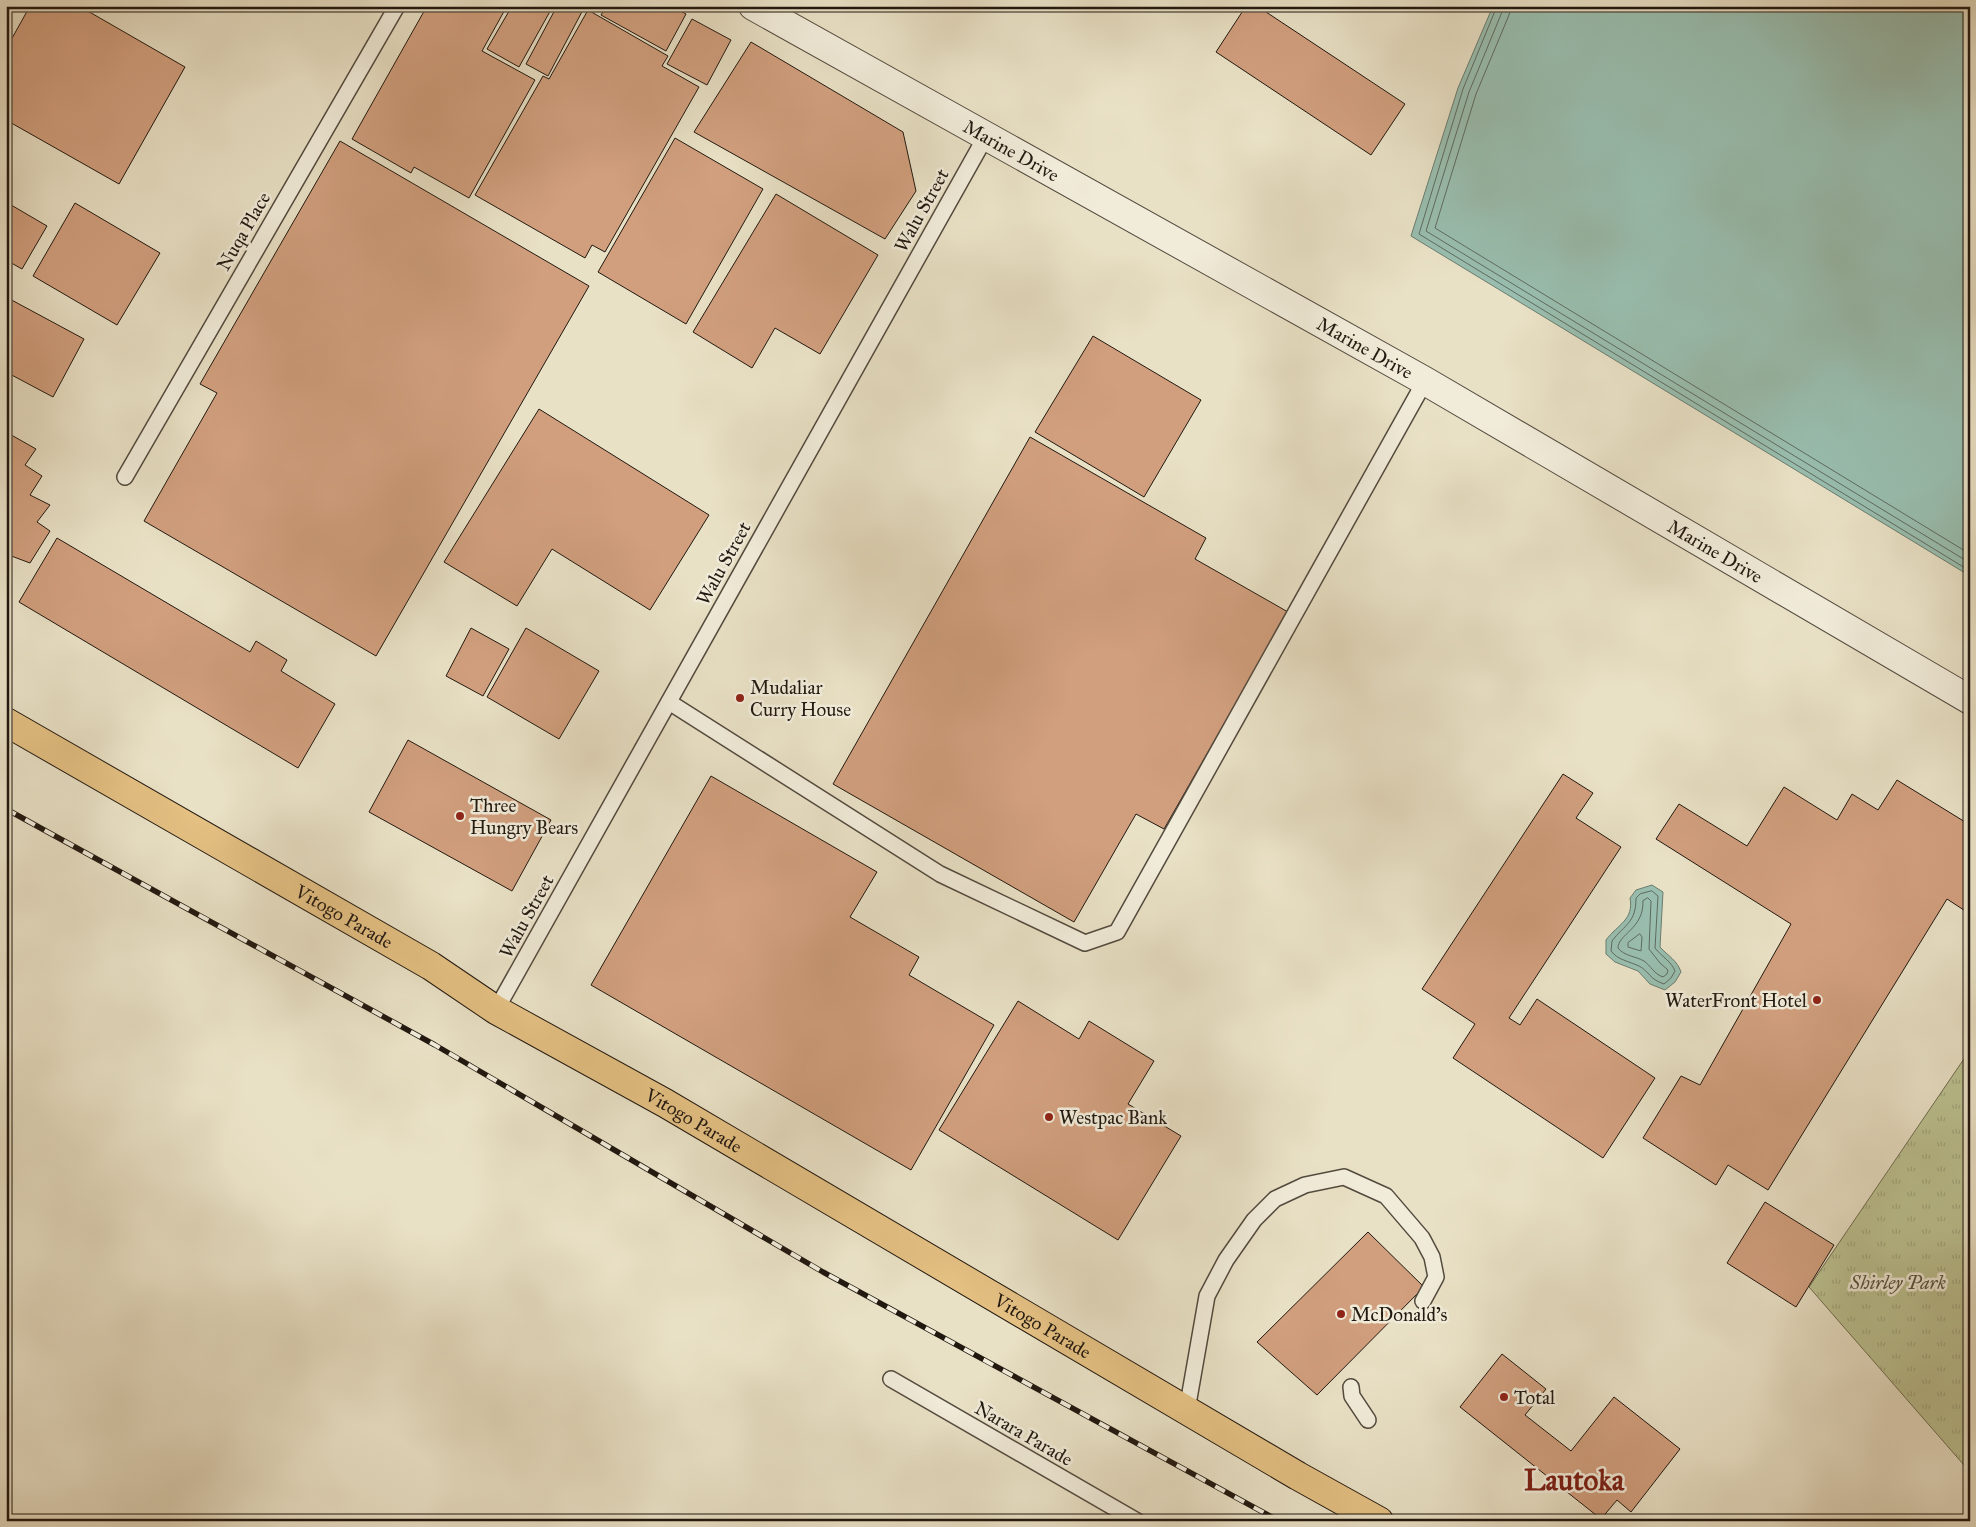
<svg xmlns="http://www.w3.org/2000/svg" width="1976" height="1527" font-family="'IM FELL Great Primer',serif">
	<defs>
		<pattern id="park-tufts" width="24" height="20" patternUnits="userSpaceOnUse" patternTransform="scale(1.25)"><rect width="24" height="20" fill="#bcc191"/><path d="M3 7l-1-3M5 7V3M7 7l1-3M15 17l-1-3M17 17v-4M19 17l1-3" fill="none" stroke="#a1a57c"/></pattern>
	</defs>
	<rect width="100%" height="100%" fill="#e9e1c6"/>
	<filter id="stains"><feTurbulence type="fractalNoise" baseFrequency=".004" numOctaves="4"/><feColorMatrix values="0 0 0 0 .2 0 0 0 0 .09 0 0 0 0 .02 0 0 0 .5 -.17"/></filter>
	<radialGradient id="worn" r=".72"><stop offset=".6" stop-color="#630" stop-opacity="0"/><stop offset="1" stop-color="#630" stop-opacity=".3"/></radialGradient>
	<path fill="url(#park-tufts)" stroke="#6e6c50" d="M1970,1050V1472L1809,1287Z"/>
	<g fill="#99beaf" stroke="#697c6f">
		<path d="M1493,6H1970V576L1411,236L1458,88Z"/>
		<path d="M1652,885L1663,892L1660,947C1668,956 1677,960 1681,972L1675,982L1665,990L1650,984L1638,971L1615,962L1606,954V940C1618,924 1634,920 1630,898L1636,890Z"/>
	</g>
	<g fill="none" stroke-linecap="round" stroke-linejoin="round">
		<g stroke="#5d6b60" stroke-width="1">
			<path d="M1497,6L1463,89L1419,234L1970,571"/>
			<path d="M1503,6L1502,12L1469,92L1426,231L1970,563"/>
			<path d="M1511,6L1509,15L1476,94L1435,228L1970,554"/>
			<path d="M1652,891L1658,896L1655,948C1661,956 1672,962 1675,971L1671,978L1664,984C1649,979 1650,972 1639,966C1628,961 1618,960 1611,951L1612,941C1625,924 1636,923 1636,898L1640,894Z"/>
			<path d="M1648,898L1651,901L1649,949L1660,963L1668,970L1667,974L1663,977C1654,974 1651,966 1644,961C1635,956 1624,956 1618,948C1618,934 1644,929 1643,901Z"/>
			<path d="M1640,934L1642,937L1641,951L1628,947V943Z"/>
		</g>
	</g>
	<g fill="#d19f7e" stroke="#211810">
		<path d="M30,6H79L185,67L119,184L6,120V49Z"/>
		<path d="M427,6H507L482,51L535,80L469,198L414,167L411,173L352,139Z"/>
		<path d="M512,6H553L519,67L487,49Z"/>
		<path d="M557,6H585L548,76L526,64Z"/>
		<path d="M606,6H672L686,14L666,51L601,15Z"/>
		<path d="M1246,6H1257L1405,104L1371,155L1216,52Z"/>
		<path d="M588,10L668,56L662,66L699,87L605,252L592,245L585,258L475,195L543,76L549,79Z"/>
		<path d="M692,19L731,40L707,85L667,64Z"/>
		<path d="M751,42L903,132L916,191L885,239L694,132Z"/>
		<path d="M675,138L763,189L686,324L598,272Z"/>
		<path d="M340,141L589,286L376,656L144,521L217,393L200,384Z"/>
		<path d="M776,194L878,255L820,354L775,328L752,368L693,332Z"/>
		<path d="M6,202L47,226L22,269L6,260Z"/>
		<path d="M75,203L160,253L117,325L33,276Z"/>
		<path d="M6,297L84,339L53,397L6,372Z"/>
		<path d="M1093,336L1201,400L1144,497L1035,432Z"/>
		<path d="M539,409L709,515L650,610L552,549L517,606L444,562Z"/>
		<path d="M6,432L36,449L25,465L42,476L30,495L50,505L37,522L50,531L30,563L6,554Z"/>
		<path d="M1030,437L1206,538L1195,559L1288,612L1164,829L1136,814L1074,922L833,784Z"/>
		<path d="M57,538L250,652L256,641L287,660L281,671L335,704L298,768L19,602Z"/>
		<path d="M471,628L509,649L483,696L446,676Z"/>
		<path d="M526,628L599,671L559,739L487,697Z"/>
		<path d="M408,740L551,820L512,891L369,812Z"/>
		<path d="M1563,774L1593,793L1576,818L1621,847L1509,1018L1520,1025L1537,999L1655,1078L1603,1158L1453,1058L1475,1024L1422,989Z"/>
		<path d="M711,776L877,872L850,917L919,957L909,975L994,1025L911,1170L591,985Z"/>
		<path d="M1897,780L1970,825V914L1947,899L1768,1190L1728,1165L1716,1185L1643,1138L1681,1076L1700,1085L1791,924L1656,839L1679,804L1747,846L1784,787L1837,820L1852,794L1878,810Z"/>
		<path d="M1018,1001L1079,1039L1089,1021L1154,1061L1128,1104L1181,1136L1118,1240L939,1130Z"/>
		<path d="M1765,1202L1834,1245L1796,1307L1727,1263Z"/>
		<path d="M1368,1232L1424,1287L1317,1395L1257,1342Z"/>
		<path d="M1502,1354L1546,1389L1525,1415L1571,1451L1614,1397L1680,1449L1631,1512L1617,1500L1601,1519L1460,1407Z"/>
	</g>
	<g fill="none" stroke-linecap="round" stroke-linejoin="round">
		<g stroke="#534a3e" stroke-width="18">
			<g id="service">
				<path d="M125,477L397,6"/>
				<path d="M669,702L940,874L1085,943L1117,932L1425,381"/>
				<path d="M496,1010L986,136"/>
				<path d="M891,1379L1137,1521"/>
				<path d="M1351,1387L1352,1396L1368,1420"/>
				<path d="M1187,1410L1207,1296L1226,1260L1254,1220L1275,1199L1305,1185L1344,1177L1386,1196L1422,1238L1432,1257L1436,1277L1423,1301"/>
			</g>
		</g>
		<g stroke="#534a3e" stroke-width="30">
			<g id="tertiary">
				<path id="s1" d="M753,6L1425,381L1970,700"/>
			</g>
		</g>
		<g stroke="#211810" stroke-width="30">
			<g id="primary">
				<path id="s2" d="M6,722L431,966L496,1010L665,1103L1298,1476L1379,1521"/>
			</g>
		</g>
		<use href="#service" stroke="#f1ecda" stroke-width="15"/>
		<use href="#tertiary" stroke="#f1ecda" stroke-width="28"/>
		<use href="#primary" stroke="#e4c083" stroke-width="28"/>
		<g stroke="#211810" stroke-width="5.5">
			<path id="rail" d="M6,809L435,1045L823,1272L1279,1521"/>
		</g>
		<use href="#rail" stroke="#f1ecda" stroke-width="4" stroke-dasharray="11" stroke-linecap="butt"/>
	</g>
	<g fill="#8f2418" stroke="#f1ecda" stroke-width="2">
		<circle cx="740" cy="698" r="5"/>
		<circle cx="460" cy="816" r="5"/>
		<circle cx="1817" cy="1000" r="5"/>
		<circle cx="1049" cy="1117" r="5"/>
		<circle cx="1341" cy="1314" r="5"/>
		<circle cx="1504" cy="1397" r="5"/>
	</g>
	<g text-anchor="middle" stroke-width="5" stroke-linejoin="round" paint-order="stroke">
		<g font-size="19" fill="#211810" stroke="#f1ecda">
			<text dy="7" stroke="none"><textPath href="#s1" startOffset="296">Marine Drive</textPath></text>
			<text transform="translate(921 210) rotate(-61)" y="7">Walu Street</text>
			<text transform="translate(243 231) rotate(-60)" y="7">Nuqa Place</text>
			<text dy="7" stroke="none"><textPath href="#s1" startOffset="701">Marine Drive</textPath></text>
			<text dy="7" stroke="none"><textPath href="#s1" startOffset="1106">Marine Drive</textPath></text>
			<text transform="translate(723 563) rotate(-61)" y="7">Walu Street</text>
			<text dy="7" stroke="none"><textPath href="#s2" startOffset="390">Vitogo Parade</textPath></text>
			<text transform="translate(526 916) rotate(-61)" y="7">Walu Street</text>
			<text dy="7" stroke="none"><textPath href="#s2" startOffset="795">Vitogo Parade</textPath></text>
			<text dy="7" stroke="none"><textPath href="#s2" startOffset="1200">Vitogo Parade</textPath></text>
			<text transform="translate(1024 1433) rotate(30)" y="7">Narara Parade</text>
		</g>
		<g font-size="19" fill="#211810" stroke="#f1ecda" text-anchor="start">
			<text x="750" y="694">Mudaliar<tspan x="750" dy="22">Curry House</tspan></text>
			<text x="470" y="812">Three<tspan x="470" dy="22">Hungry Bears</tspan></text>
			<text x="1807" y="1007" text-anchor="end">WaterFront Hotel</text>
			<text x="1059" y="1124">Westpac Bank</text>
			<text x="1351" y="1321">McDonald's</text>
			<text x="1514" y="1404">Total</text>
		</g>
		<g font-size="19" font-style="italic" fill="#57533d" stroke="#f1ecda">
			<text x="1898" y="1289">Shirley Park</text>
		</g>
		<g font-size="29" font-weight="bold" fill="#7a1f14" stroke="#f1ecda">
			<text x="1574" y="1490">Lautoka</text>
		</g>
	</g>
	<rect width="1976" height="1527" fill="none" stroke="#e9e1c6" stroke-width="25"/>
	<rect x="8" y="8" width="1961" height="1512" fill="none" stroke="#211810" stroke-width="2.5"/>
	<rect x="12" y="12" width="1951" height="1502" fill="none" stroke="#211810"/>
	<rect width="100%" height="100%" filter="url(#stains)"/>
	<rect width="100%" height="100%" fill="url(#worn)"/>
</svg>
